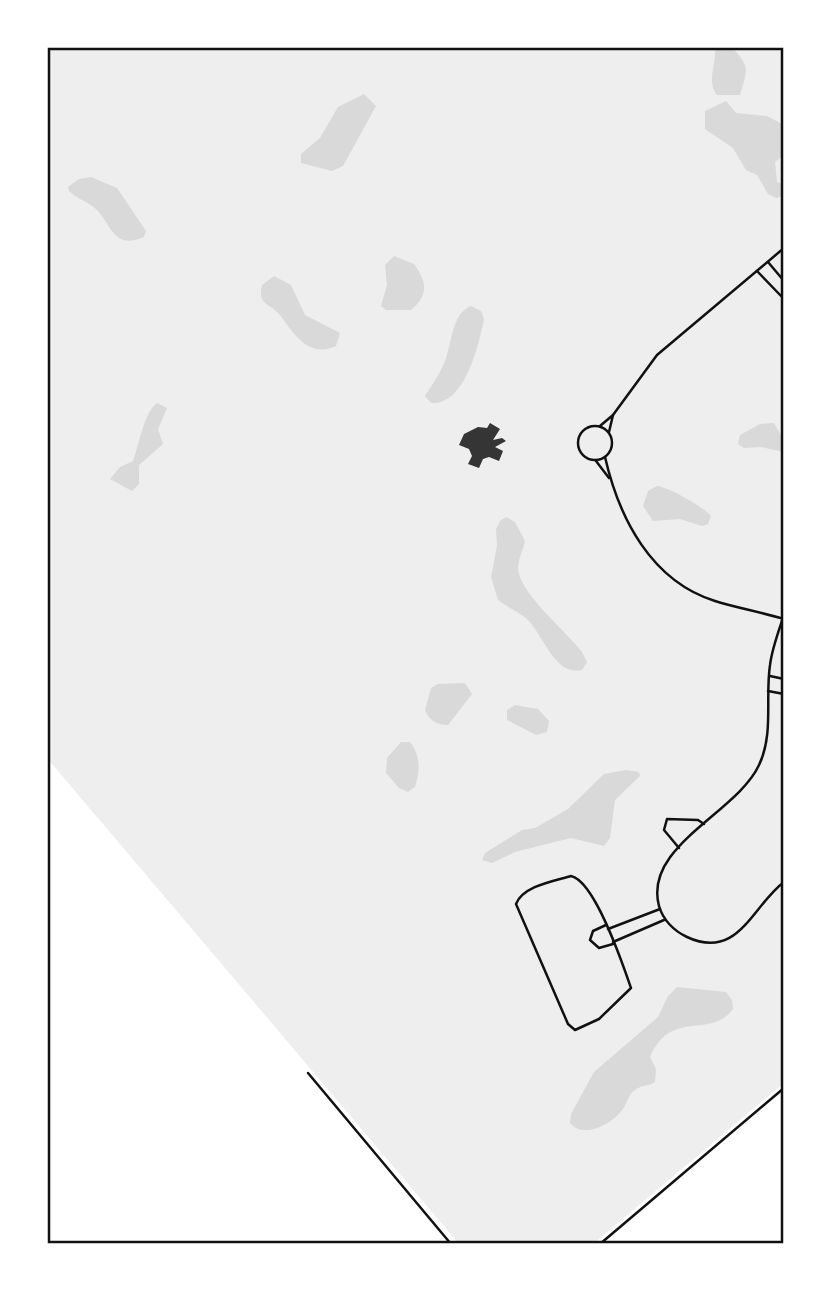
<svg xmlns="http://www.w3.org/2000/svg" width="831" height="1291" font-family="'Fira Sans',sans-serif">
	<rect width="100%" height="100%" fill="#fff"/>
	<path fill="#eee" d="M47,47H784V1083L593,1244H459L47,758Z"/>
	<g fill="#d9d9d9">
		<path d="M715,47H732C750,68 748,68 740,95H717C706,80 717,64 715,47Z"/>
		<path d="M364,94L376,106L343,166L332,171L301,163V154L320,138L338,107Z"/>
		<path d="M726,101L736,113L767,116L784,125V155L775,162L777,182L784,185V196L776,198L768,194L757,175L746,170L733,148L705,129V111Z"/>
		<path d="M91,177L117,188L146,231L144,237C114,250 112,226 97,210C89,202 77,199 69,191L68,187L79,179Z"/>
		<path d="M394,256L414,264C427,282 429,295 411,310H386L381,306L387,285L385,265Z"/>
		<path d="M274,276L291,285L305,315L340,333L336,346C309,359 294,334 280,315C270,303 257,305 262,285Z"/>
		<path d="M471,306L481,311L484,319C479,344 465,406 431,403L425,396C432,385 440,374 445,361C452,344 451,314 471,306Z"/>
		<path d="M157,403L167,408L158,429L163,444L139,465V484L132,491L110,479L120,467L133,461C139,445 144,412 157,403Z"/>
		<path d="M774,423L784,441V452L761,447L744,448L738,444L740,435L760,424Z"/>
		<path d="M657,486C666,486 706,508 711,516L708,524L702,526L680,519L653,521L643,506L648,491Z"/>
		<path d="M506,517L515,522L525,541C523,550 518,560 518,568C519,593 566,631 582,652L587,662L582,670C555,677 543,634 527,619C519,612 507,607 498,600L491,577L497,546L496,529L500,521Z"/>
		<path d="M465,683L472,694L448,725C438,725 429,721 425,710L431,688L438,684Z"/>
		<path d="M515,705L538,709L549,721L547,732L536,735L507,720V710Z"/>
		<path d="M401,742H410C421,757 420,770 415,787L408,792L399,788L386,773L387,758Z"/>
		<path d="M626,770L639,772L640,776L615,800L610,838L604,846L571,838L515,852L492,863L482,860L485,853L522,830L535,828L568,809L604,774Z"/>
		<path d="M677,987L726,992L732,1000L733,1009C710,1040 671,1008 650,1057L656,1069L655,1082C649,1086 641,1085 635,1090C628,1095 627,1103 623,1109C611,1125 584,1139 570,1123L571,1114L594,1072L658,1017L668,996Z"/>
	</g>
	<path fill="#353535" d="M490,423L500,429L493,440L502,438L506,441L495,447L503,451L499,461L489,457L483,459L479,468L468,464L472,456L469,449L459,445L464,434L478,427L487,428Z"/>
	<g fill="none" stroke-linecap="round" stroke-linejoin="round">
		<g stroke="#111" stroke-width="2.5">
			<path d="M768,262L784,281"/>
			<path d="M757,271L784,299"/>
			<path d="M783,618C778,633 772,649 770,665C765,697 774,734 759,765C737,813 643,846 659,906C663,920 674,931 687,937C738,961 752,906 784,882"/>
			<path d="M770,676L784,679"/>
			<path d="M768,691L784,694"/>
			<path d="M679,848L664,830L667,819L698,820L704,824"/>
			<path d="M571,876C595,881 623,965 631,988L599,1019L575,1030L568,1024L516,904C523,886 554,881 571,876Z"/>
			<path d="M606,925L593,931L590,940L599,948L613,944"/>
			<path d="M608,929L660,909"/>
			<path d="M613,942L664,920"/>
			<path d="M308,1073L451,1244"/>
		</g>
		<g stroke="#111" stroke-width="2.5">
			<circle cx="595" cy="443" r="17"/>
			<path d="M600,426L613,415L657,355L784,248"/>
			<path d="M609,432L613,415"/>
			<path d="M605,457C619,518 651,581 715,601C737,608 761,612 784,619"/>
			<path d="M596,461L609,478"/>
			<path d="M600,1244L784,1088"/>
		</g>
	</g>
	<rect width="831" height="1291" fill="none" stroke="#ffffff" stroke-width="98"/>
	<rect x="49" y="49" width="733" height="1193" fill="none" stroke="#111" stroke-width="2.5"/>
</svg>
